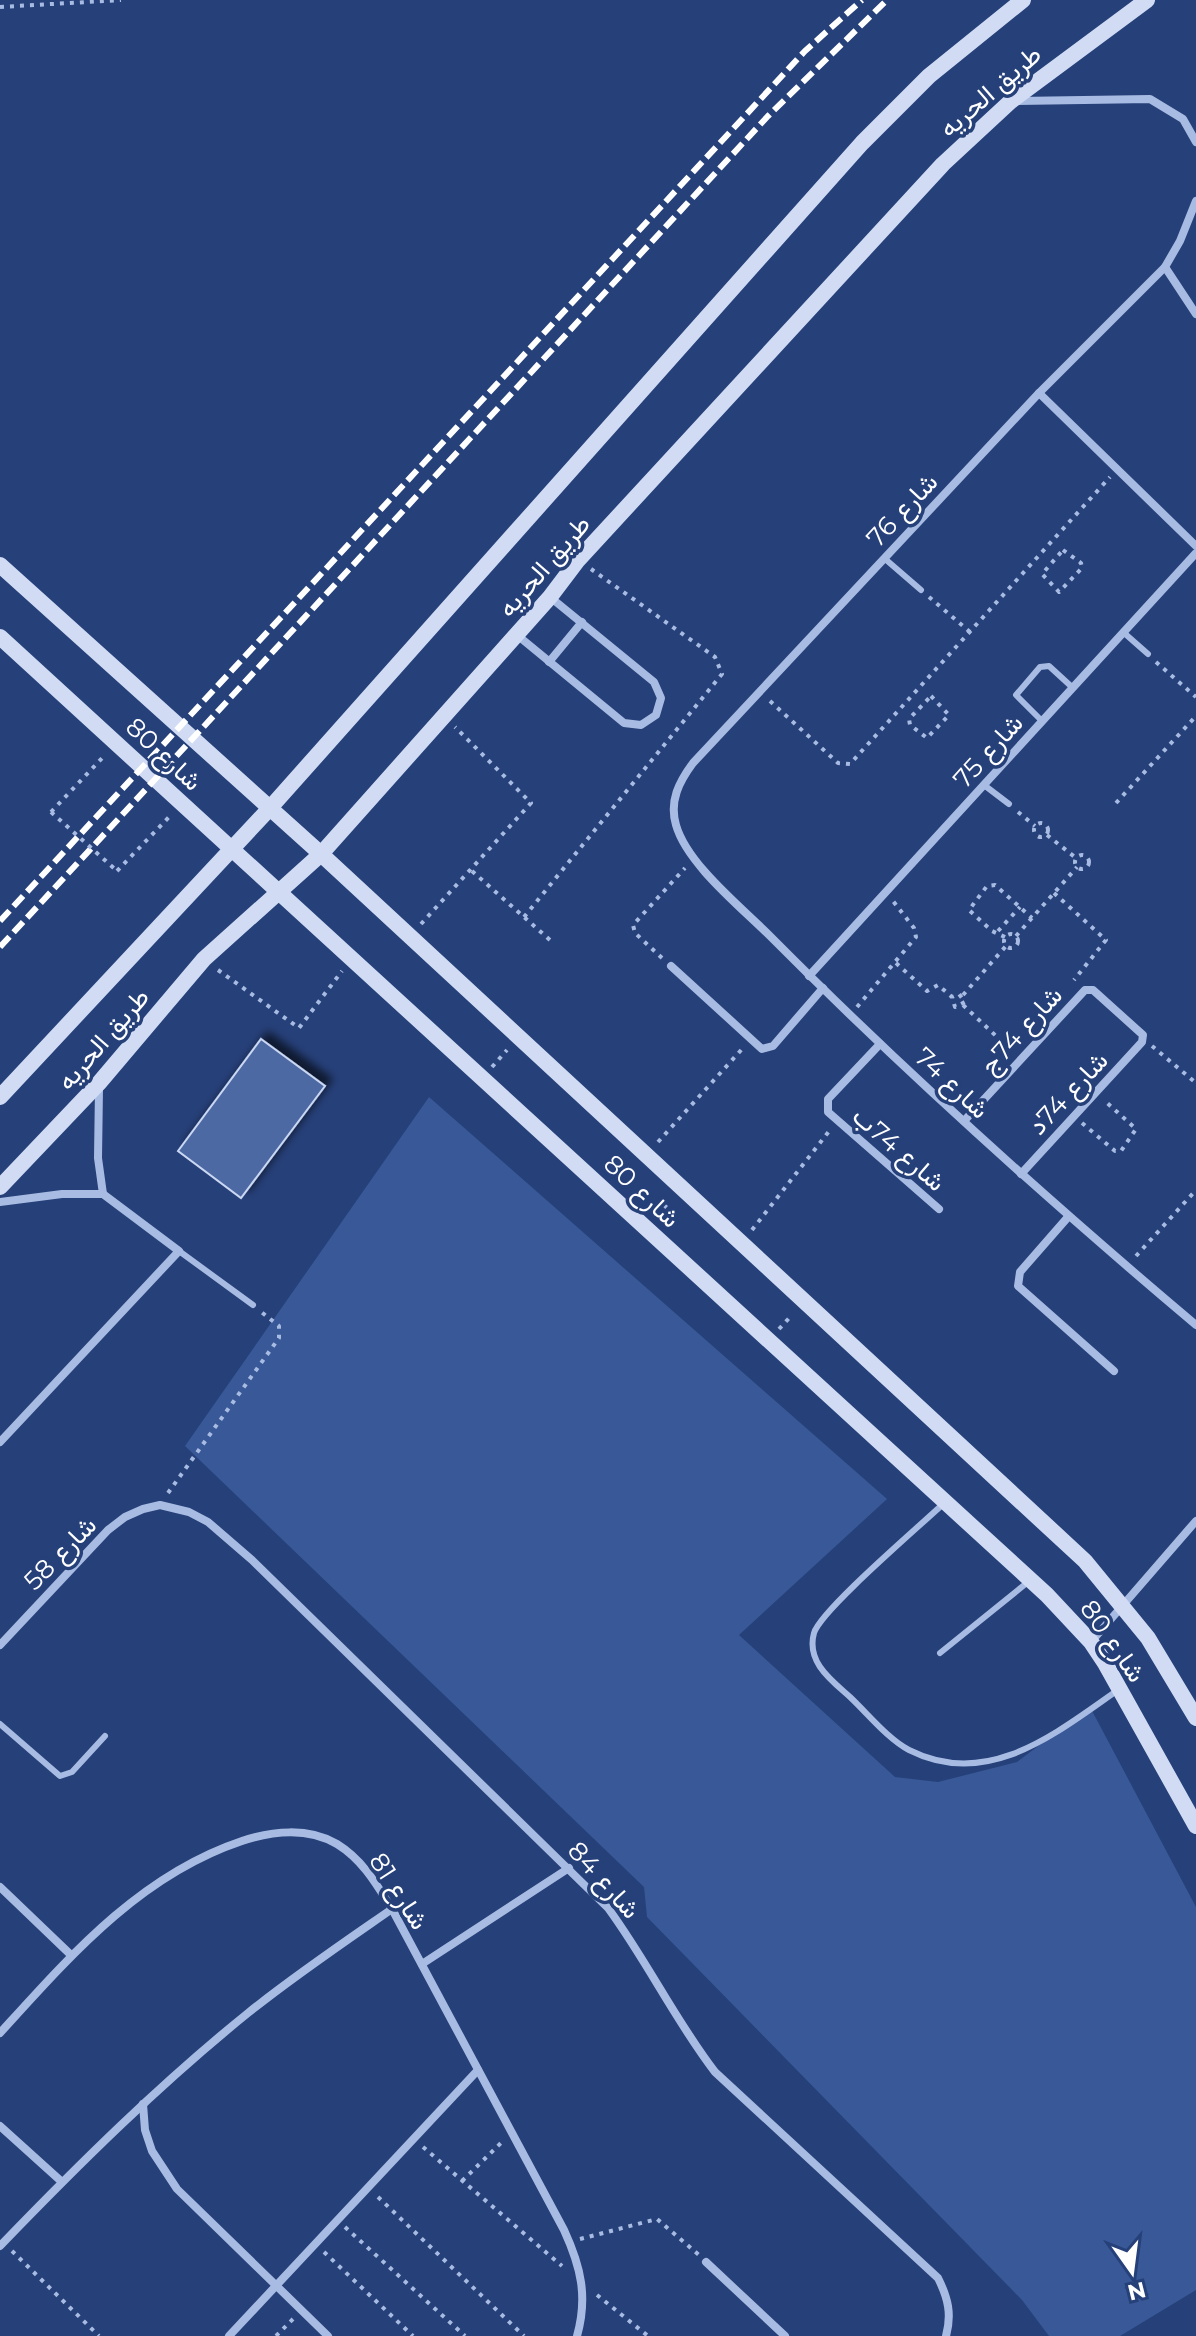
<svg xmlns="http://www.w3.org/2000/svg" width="1196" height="2336" font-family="Montserrat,Vazirmatn,sans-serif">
	<defs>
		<filter id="shadow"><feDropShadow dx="7" dy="-7" stdDeviation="4" flood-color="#0009"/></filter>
	</defs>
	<rect width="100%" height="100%" fill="#264079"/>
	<path fill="#395897" d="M429,1097L887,1499L739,1635L895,1777L938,1782L1017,1762L1090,1707L1196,1907V2290L1120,2336H1049L1022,2300L647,1917L644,1887L185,1446Z"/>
	<path fill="#4e69a3" stroke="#cbd8f3" stroke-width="2" filter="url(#shadow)" d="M261,1039L325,1086L241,1198L178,1151Z"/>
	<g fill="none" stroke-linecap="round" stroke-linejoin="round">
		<g stroke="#a8bce3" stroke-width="4" stroke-dasharray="4 6" stroke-linecap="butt">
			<path d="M0,7L121,0"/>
			<path d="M1063,550L1081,563L1082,568L1059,592L1042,574Z"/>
			<path d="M929,597L970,632"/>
			<path d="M1156,662L1196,697"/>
			<path d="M931,696L949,715L927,738L910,725L909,719Z"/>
			<path d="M770,701L838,763L850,764L1110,477"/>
			<path d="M1116,803L1196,716"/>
			<path d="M51,812L104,756"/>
			<path d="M1018,812L1035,826"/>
			<circle cx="1041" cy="830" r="7"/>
			<path d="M1047,835L1076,858"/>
			<circle cx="1082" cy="862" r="7"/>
			<path d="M117,871L171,815"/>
			<path d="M472,871L550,940"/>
			<path d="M1054,893L1106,940L1074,980"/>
			<path d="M524,917L722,674L715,657L591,569"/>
			<path d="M421,924L531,803L455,727"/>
			<path d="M998,931L1020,907"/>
			<circle cx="1011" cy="941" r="7"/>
			<path d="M1016,936L1077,867"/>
			<path d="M1005,937L992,931L969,910L987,886L995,885L1032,918"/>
			<path d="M662,958L635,933L633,925L685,868"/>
			<path d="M896,963L927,991L938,985L952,997L955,1007L965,1002L959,994L952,997"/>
			<path d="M218,970L299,1028L342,971"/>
			<path d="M963,995L1006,946"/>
			<path d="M963,1005L1011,1050"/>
			<path d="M857,1007L916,937L914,928L893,901"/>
			<path d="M1152,1046L1196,1083"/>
			<path d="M492,1067L507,1050"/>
			<path d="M1082,1123L1115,1151H1121L1136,1129L1105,1101"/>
			<path d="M658,1142L743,1048"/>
			<path d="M657,1215L670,1201"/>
			<path d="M752,1230L830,1130"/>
			<path d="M1136,1256L1196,1190"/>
			<path d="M779,1329L792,1315"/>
			<path d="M168,1493L279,1338V1326L260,1311"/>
			<path d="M423,2147L562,2266"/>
			<path d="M462,2181L503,2141"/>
			<path d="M378,2197L524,2336"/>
			<path d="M345,2227L465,2336"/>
			<path d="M580,2239L657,2219L699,2255"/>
			<path d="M12,2251L99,2336"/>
			<path d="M324,2252L413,2336"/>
			<path d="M597,2295L648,2336"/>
			<path d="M276,2336L294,2318"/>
		</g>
		<g stroke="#a8bce3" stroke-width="6">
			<path d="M884,558L921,590"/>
			<path d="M1123,632L1148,654"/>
			<path d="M1042,721L1016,695L1040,667L1049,666L1073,688"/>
			<path d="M984,785L1009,804"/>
			<path d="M179,1251L253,1305"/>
			<path d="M943,1504C920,1526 821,1610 814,1633C806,1662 831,1680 850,1697C868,1714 888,1739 909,1750C988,1790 1056,1733 1118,1690"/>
			<path d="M940,1653L1028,1582"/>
			<path d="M0,1724L60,1776L72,1772L105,1736"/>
		</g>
		<g stroke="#a8bce3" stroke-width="8">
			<path d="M1017,101L1150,99L1183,119L1196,142"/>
			<path d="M1196,201L1180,241L1165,267L1039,393L693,763C679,782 669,801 676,825C687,864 741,907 770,936C905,1072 1049,1201 1196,1325"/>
			<path d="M1165,267L1196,314"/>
			<path d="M1039,393L1196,546"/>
			<path d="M517,635L624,723L641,725L656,715L661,698L654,682L550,597"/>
			<path d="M549,662L582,622"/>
			<path d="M671,966L762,1049L773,1046L823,988"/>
			<path d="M809,976L1196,553"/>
			<path d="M880,1044L828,1099V1112L939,1209"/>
			<path d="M99,1088L98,1158L103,1194"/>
			<path d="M964,1121L1085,990H1093L1143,1035L1142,1042L1021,1174"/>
			<path d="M0,1202L62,1194H103L179,1251L0,1442"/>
			<path d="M1068,1217L1020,1272L1018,1286L1114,1371"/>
			<path d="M1091,1642L1196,1521"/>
			<path d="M0,1645L108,1530L125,1517L143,1509L160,1505L189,1512L208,1522L252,1560L608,1908C647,1961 675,2020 715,2072L938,2278C948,2298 952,2314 946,2336"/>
			<path d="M0,1887L71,1955"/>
			<path d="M422,1964L569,1868"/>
			<path d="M0,2033C70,1956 140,1875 242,1841C272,1831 308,1827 337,1844C363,1860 377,1885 392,1909L564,2230C581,2267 588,2297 577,2336"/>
			<path d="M143,2104L145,2130L152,2151L177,2189L328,2336"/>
			<path d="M0,2126L62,2182"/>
			<path d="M0,2246C79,2164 160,2084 248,2013C294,1976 343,1943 392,1909"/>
			<path d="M706,2262L785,2336"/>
			<path d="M229,2336L478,2070"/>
		</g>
		<g stroke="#d1dcf4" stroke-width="16">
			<path d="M0,565L321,854L1085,1561L1148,1638L1196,1718"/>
			<path d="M0,637L1047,1595L1091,1642L1105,1663L1196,1826"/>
			<path d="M0,1097L270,808L862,143L929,76L1023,0"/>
			<path d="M0,1187L99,1083L204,959L321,854L550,597L578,560L943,164L1011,101L1147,0"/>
		</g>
		<g stroke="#fff" stroke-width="6" stroke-dasharray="14 6" stroke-linecap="butt">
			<path d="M0,921L805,51L862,0"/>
			<path d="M0,947L768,116L887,0"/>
		</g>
		<path stroke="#a8bce3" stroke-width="4" stroke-dasharray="4 6" stroke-linecap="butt" d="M51,812L117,871"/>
	</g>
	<g text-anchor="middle" stroke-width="7" stroke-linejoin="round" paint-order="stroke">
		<g font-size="26" fill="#fff" stroke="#264079">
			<text transform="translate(990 91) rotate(-41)" y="9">طريق الحريه</text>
			<text transform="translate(902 510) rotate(-47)" y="9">شارع 76</text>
			<text transform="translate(544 566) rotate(-49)" y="9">طريق الحريه</text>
			<text transform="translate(988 751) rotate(-48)" y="9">شارع 75</text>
			<text transform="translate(164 754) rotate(43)" y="9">شارع 80</text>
			<text transform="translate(1021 1030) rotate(-48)" y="9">شارع 74ج</text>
			<text transform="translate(103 1039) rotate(-49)" y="9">طريق الحريه</text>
			<text transform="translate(952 1083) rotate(43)" y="9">شارع 74</text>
			<text transform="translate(1068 1093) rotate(-47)" y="9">شارع 74د</text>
			<text transform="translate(899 1149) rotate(41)" y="9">شارع 74ب</text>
			<text transform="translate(642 1191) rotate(43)" y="9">شارع 80</text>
			<text transform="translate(60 1553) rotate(-46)" y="9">شارع 58</text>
			<text transform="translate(1113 1641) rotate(55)" y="9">شارع 80</text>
			<text transform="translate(604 1880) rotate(48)" y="9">شارع 84</text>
			<text transform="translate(399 1891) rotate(57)" y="9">شارع 81</text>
		</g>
	</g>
	<g transform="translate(1132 2272) rotate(166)" stroke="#264079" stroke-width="6" paint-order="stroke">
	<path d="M0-6L14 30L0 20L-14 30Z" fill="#ffffff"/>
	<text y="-12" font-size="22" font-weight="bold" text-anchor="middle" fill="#ffffff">N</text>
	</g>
</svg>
